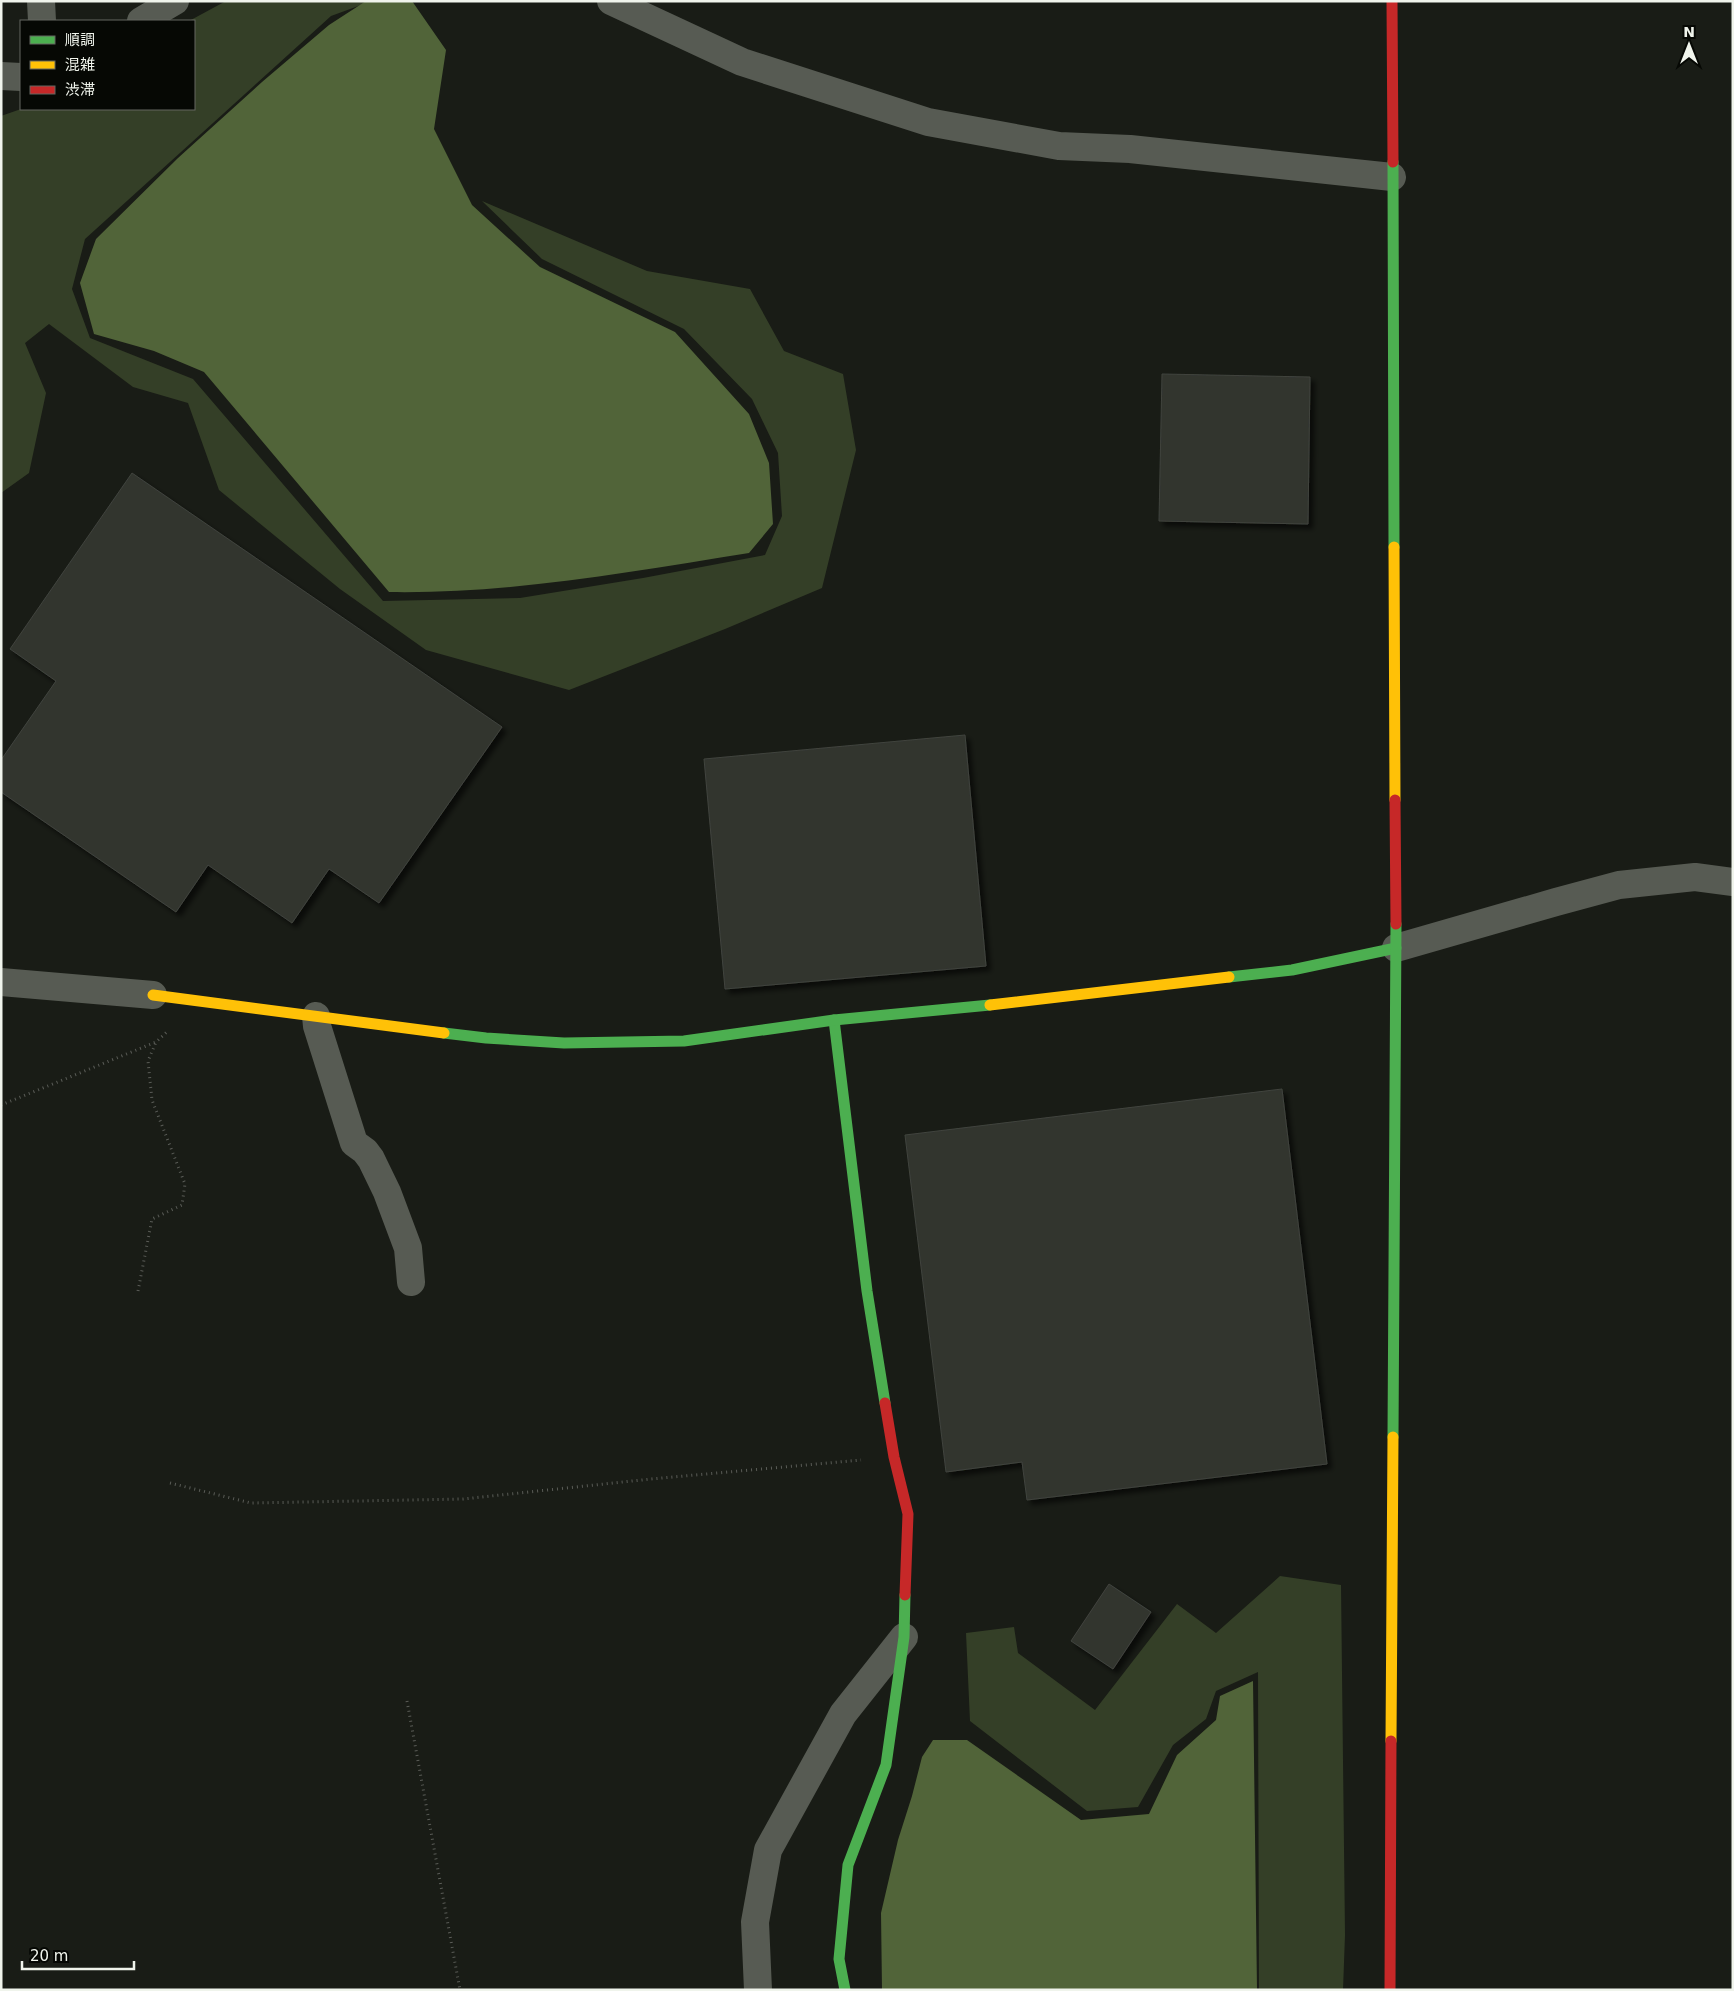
<svg xmlns="http://www.w3.org/2000/svg" width="1734" height="1991" font-family="'DejaVu Sans','Noto Sans JP',sans-serif">
	<defs>
		<filter id="shadow"><feDropShadow dx="4.5" dy="4.5" stdDeviation="2.5" flood-color="#0009"/></filter>
	</defs>
	<rect width="100%" height="100%" fill="#191c16"/>
	<g fill="#343f27">
		<path d="M226,1H372L331,16L85,239L72,289L90,338L193,379L383,601L520,598L643,578L765,555L782,516L778,453L752,399L684,329L542,259L482,201L647,271L750,289L784,351L843,374L856,450L822,588L725,629L569,690L426,650L340,589L219,490L188,403L133,387L49,324L25,343L46,393L29,473L1,493V116L21,109H194V21H189Z"/>
		<path d="M1280,1576L1341,1585L1345,1935L1343,1990H1259L1258,1672L1216,1691L1206,1719L1173,1745L1138,1807L1087,1811L970,1721L966,1633L1014,1627L1018,1653L1095,1710L1177,1604L1216,1633Z"/>
	</g>
	<g fill="#516439">
		<path d="M366,1H412L446,50L434,129L472,205L540,267L675,332L749,414L769,463L773,524L749,553C630,572 510,594 389,592L204,372L154,351L94,334L80,283L96,239L178,158L262,82L329,25Z"/>
		<path d="M1253,1681L1257,1990H882L881,1913L898,1840L912,1796L922,1757L933,1740H967L1081,1820L1149,1814L1177,1755L1216,1720L1220,1696Z"/>
	</g>
	<g fill="#31342f" stroke="#41443e" filter="url(#shadow)">
		<path d="M1162,374L1310,377L1308,524L1159,521Z"/>
		<path d="M132,473L502,727L379,903L329,869L292,923L208,865L176,912L1,792V760L56,681L10,649Z"/>
		<path d="M965,735L986,966L725,989L704,759Z"/>
		<path d="M1282,1089L1327,1464L1027,1500L1022,1462L946,1472L905,1135Z"/>
		<path d="M1109,1584L1151,1612L1113,1669L1071,1641Z"/>
	</g>
	<g fill="none" stroke-linecap="round" stroke-linejoin="round">
		<g stroke="#5a5c57" stroke-width="3" stroke-dasharray="1 4" stroke-linecap="butt">
			<path d="M1,1105L156,1042L169,1030"/>
			<path d="M138,1291L152,1219L182,1205L185,1184L152,1100L148,1061L156,1042"/>
			<path d="M170,1483L251,1503L463,1499L651,1479L861,1460"/>
			<path d="M407,1701L460,1990"/>
		</g>
		<g stroke="#575b53" stroke-width="28">
			<path d="M41,1L42,21"/>
			<path d="M611,1L742,62L928,122L1059,146L1130,149L1392,177"/>
			<path d="M141,21L175,1"/>
			<path d="M1,76L21,77"/>
			<path d="M1396,948L1556,902L1619,885L1695,877L1733,882"/>
			<path d="M1,982L153,995"/>
			<path d="M316,1016L317,1026L354,1143L365,1151L371,1159L387,1192L408,1248L411,1282"/>
			<path d="M758,1990L755,1922L768,1850L843,1714L904,1637"/>
		</g>
		<g stroke="#4caf50" stroke-width="11">
			<path d="M1393,162L1394,547"/>
			<path d="M1229,977L1292,970L1396,948"/>
			<path d="M834,1020L867,1291L885,1403"/>
			<path d="M444,1033L486,1038L564,1043L684,1041L834,1020L990,1005"/>
			<path d="M1393,1437L1396,924"/>
			<path d="M845,1990L839,1959L848,1865L886,1765L904,1637L905,1595"/>
		</g>
		<g stroke="#ffc107" stroke-width="11">
			<path d="M1394,547L1395,800"/>
			<path d="M153,995L444,1033"/>
			<path d="M990,1005L1229,977"/>
			<path d="M1391,1741L1393,1437"/>
		</g>
		<g stroke="#c62828" stroke-width="11">
			<path d="M1392,1L1393,162"/>
			<path d="M1395,800L1396,924"/>
			<path d="M885,1403L894,1457L908,1514L905,1595"/>
			<path d="M1390,1990L1391,1741"/>
		</g>
	</g>
	<rect width="1734" height="1991" fill="none" stroke="#f0f4ec" stroke-width="5"/>
	<rect x="20" y="20" width="175" height="90" fill="#060804" stroke="#646661"/>
	<rect x="30" y="36" width="25" height="8" fill="#4caf50" stroke="#646661"/>
	<text x="65" y="45" font-size="15" fill="#f0f4ec">順調</text>
	<rect x="30" y="61" width="25" height="8" fill="#ffc107" stroke="#646661"/>
	<text x="65" y="70" font-size="15" fill="#f0f4ec">混雑</text>
	<rect x="30" y="86" width="25" height="8" fill="#c62828" stroke="#646661"/>
	<text x="65" y="95" font-size="15" fill="#f0f4ec">渋滞</text>
	<g transform="translate(1689 45)" stroke="#060804" stroke-width="4" paint-order="stroke">
	<path d="M0-4L9 19L0 12L-9 19Z" fill="#f0f4ec"/>
	<text y="-8" font-size="14" font-weight="bold" text-anchor="middle" fill="#f0f4ec">N</text>
	</g>
	<path d="M22 1961v8h112v-8" fill="none" stroke="#f0f4ec" stroke-width="2.5"/>
	<text x="30" y="1961" font-size="15" fill="#f0f4ec" stroke="#060804" stroke-width="4" paint-order="stroke">20 m</text>
</svg>
